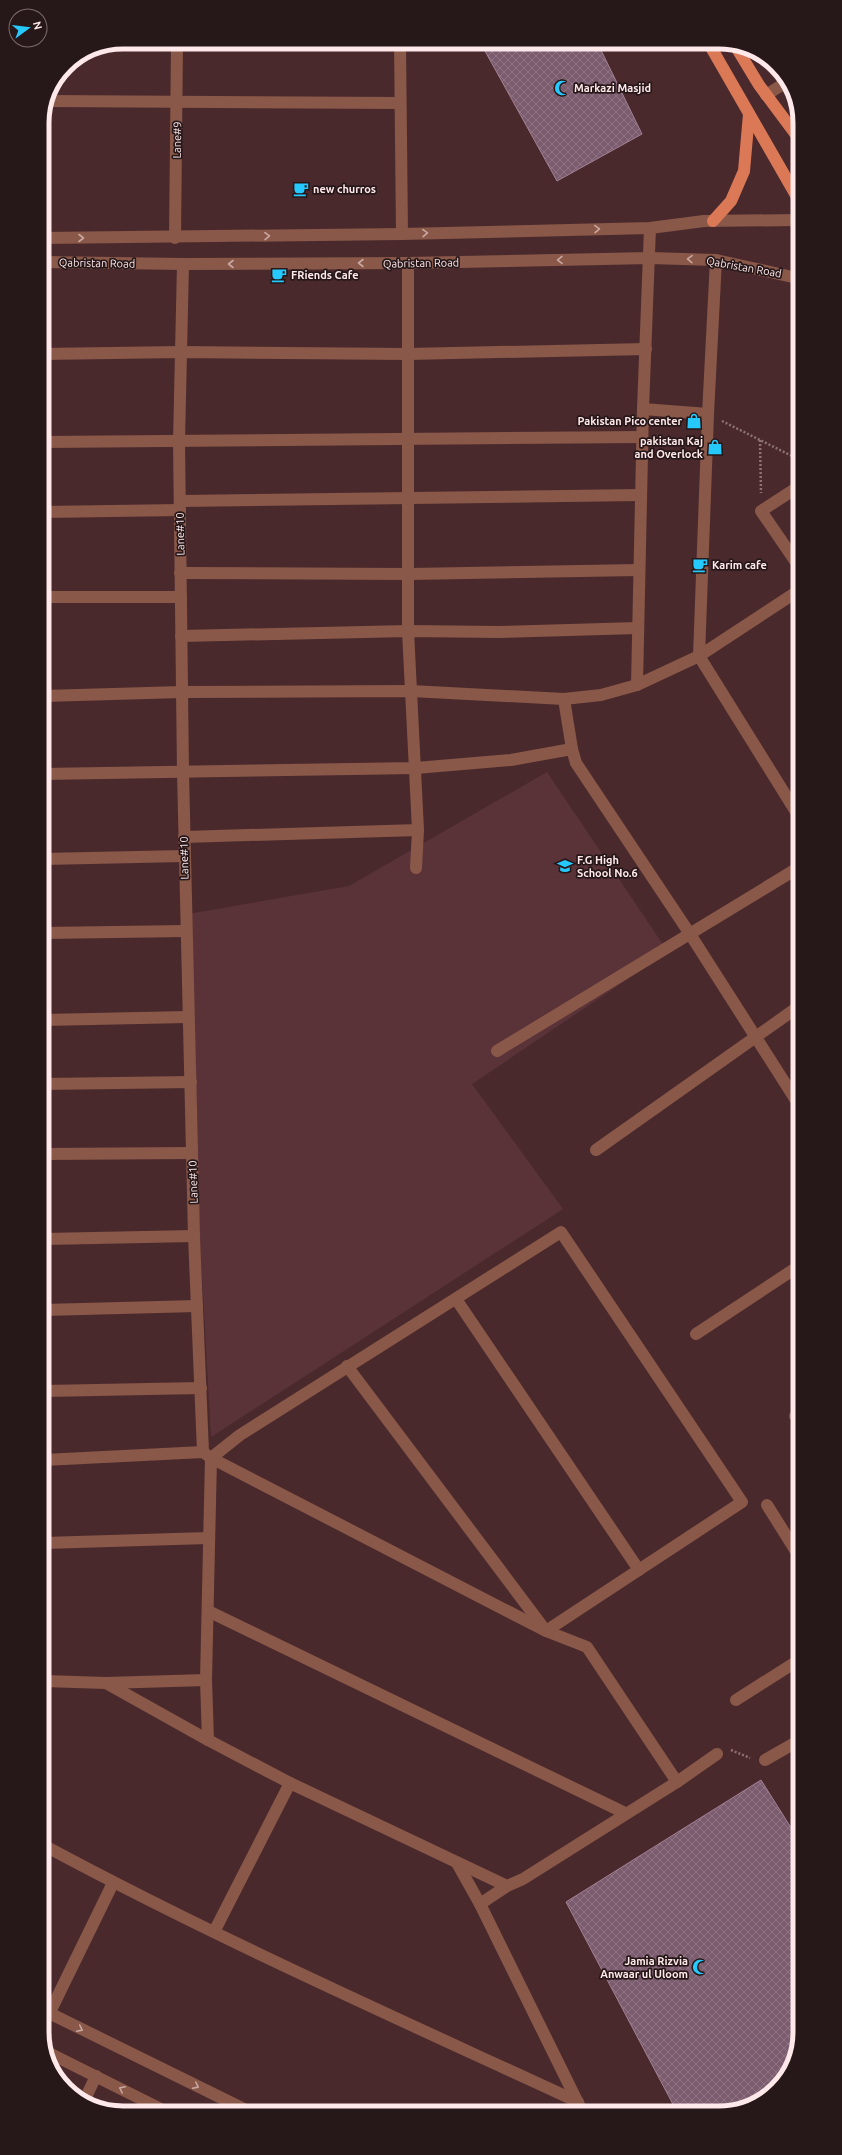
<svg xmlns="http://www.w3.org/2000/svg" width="842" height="2155" font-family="Ubuntu,sans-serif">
	<defs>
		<pattern id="building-cross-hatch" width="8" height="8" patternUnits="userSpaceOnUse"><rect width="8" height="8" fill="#7b5b6e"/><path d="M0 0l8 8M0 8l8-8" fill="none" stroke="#8f7383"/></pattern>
	</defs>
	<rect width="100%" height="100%" fill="#4a292d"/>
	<path fill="#5a3339" d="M547,772L668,952L472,1084L563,1209L211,1437L182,915L349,886Z"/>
	<g fill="url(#building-cross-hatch)" stroke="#a28094">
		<path d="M480,42H597L642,134L557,181Z"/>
		<path d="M761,1780L800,1842V2032L783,2081L740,2110H676L566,1902Z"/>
	</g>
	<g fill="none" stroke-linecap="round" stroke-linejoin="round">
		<g stroke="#8e7275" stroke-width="2.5" stroke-dasharray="2 2" stroke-linecap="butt">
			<path d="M722,421L798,459"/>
			<path d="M760,440L761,493"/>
			<path d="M731,1750L750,1758"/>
		</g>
		<g stroke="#895848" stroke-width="12">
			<path d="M400,42L402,234"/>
			<path d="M766,95L785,83"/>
			<path d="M47,101L400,103"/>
			<path d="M42,238L402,234L650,228L704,221L797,220"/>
			<path d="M175,238L177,42"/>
			<path d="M716,260L708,414L699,656L798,815"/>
			<path d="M42,262L183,264L408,263L650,258L716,260L797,278"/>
			<path d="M408,263V631L418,830L416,868"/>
			<path d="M183,264L179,441L183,772L194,1236L203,1452"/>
			<path d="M42,354L181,352L408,354L646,349"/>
			<path d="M643,409L708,414"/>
			<path d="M43,442L642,437"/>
			<path d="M798,487L761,511L798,565"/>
			<path d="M180,501L641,495"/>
			<path d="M43,512L180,510"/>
			<path d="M180,573L409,574L639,570"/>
			<path d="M43,597H181"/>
			<path d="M181,636L408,631L499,632L638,628"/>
			<path d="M637,685L643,409L650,228"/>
			<path d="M43,696L182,692L411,691L564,699L601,695L637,685L699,656L798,591"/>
			<path d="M564,699L572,749L576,763L690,934L799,1105"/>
			<path d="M43,774L416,768L511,760L572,749"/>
			<path d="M184,837L418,830"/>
			<path d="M43,859L184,856"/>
			<path d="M43,933L186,931"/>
			<path d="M43,1020L188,1017"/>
			<path d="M497,1051L798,868"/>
			<path d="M43,1084L191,1082"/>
			<path d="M596,1150L798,1007"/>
			<path d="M44,1154L192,1153"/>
			<path d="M44,1239L194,1236"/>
			<path d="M456,1299L639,1570"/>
			<path d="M44,1310L197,1306"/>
			<path d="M696,1334L799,1266"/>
			<path d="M347,1366L546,1631L587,1647L677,1782"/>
			<path d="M44,1391L201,1388"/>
			<path d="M795,1416L799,1413"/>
			<path d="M44,1460L203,1452L211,1458L546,1631L742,1502L561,1232L240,1435L211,1458L206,1680L208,1740"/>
			<path d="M767,1505L799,1556"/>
			<path d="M44,1543L208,1538"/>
			<path d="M208,1611L625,1813"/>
			<path d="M44,1681L106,1683L206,1680"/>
			<path d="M106,1683L208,1740L290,1783L507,1886L523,1879L677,1782L717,1754"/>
			<path d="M736,1700L799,1660"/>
			<path d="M765,1760L800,1740"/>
			<path d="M45,1846C218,1939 399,2019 578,2102"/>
			<path d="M457,1863L480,1904L582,2111"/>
			<path d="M480,1904L507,1886"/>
			<path d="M214,1932L290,1783"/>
			<path d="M45,2011L250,2112"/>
			<path d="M49,2014L113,1883"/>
			<path d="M45,2051L169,2113"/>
			<path d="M85,2099L96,2076"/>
		</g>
		<g stroke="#db7957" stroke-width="12">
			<path d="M708,42L797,197"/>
			<path d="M736,47L759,85L797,136"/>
			<path d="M713,221L731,201L744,171L749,114"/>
		</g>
	</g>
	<defs><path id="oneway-chevron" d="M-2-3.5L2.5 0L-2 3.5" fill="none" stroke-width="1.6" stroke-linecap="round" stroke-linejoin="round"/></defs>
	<g stroke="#c9a7a1">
		<use href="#oneway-chevron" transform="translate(597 229) rotate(-1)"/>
		<use href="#oneway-chevron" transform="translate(425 233) rotate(-1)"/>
		<use href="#oneway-chevron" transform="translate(267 236) rotate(-1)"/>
		<use href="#oneway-chevron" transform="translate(81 238)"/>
		<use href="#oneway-chevron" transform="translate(690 259) rotate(-178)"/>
		<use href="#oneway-chevron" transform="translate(560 260) rotate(179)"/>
		<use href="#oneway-chevron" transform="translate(361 263) rotate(180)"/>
		<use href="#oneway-chevron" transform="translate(231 264) rotate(180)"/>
		<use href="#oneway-chevron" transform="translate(80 2029) rotate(26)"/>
		<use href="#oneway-chevron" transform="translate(196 2086) rotate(26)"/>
		<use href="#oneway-chevron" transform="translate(122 2089) rotate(-154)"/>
	</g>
	<defs>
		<g id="mosque-bare" transform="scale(1.2)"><path d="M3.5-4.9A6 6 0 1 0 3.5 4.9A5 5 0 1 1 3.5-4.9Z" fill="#25c9fe" stroke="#261719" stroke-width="2.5" paint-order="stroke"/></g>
		<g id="cafe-bare" transform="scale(1.2)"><path d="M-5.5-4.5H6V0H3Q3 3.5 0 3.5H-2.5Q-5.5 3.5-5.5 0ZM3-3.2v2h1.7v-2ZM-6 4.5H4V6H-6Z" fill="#25c9fe" stroke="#261719" stroke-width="2.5" paint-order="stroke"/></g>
		<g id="shop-bare" transform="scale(1.2)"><path d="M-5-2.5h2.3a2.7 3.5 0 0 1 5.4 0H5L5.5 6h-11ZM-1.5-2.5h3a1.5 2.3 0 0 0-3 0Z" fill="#25c9fe" stroke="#261719" stroke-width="2.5" paint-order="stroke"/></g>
		<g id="school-bare" transform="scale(1.2)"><path d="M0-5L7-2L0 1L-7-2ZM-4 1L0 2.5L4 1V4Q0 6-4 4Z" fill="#25c9fe" stroke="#261719" stroke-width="2.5" paint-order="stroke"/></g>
	</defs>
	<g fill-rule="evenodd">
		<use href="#mosque-bare" x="562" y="88"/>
		<use href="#cafe-bare" x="301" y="189"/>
		<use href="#cafe-bare" x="279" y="275"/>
		<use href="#shop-bare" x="694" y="421"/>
		<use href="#shop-bare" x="715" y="447"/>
		<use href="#cafe-bare" x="700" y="565"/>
		<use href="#school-bare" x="565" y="866"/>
		<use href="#mosque-bare" x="700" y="1967"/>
	</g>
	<g text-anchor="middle" stroke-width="3.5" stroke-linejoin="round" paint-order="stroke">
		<g font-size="11" font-weight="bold" fill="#fee8ea" stroke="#261719" text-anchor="start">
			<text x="574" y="92">Markazi Masjid</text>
			<text x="313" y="193">new churros</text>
			<text x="291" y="279">FRiends Cafe</text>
			<text x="682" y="425" text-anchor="end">Pakistan Pico center</text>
			<text x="703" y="445" text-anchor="end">pakistan Kaj<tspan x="703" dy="13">and Overlock</tspan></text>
			<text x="712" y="569">Karim cafe</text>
			<text x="577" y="864">F.G High<tspan x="577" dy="13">School No.6</tspan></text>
			<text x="688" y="1965" text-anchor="end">Jamia Rizvia<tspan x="688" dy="13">Anwaar ul Uloom</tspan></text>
		</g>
		<g font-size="11" fill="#fee8ea" stroke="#261719">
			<text transform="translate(177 140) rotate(-89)" y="4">Lane#9</text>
			<text transform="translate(97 263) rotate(1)" y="4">Qabristan Road</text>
			<text transform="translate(421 263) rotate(-1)" y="4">Qabristan Road</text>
			<text transform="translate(744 267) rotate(10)" y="4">Qabristan Road</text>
			<text transform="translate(180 534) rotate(-91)" y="4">Lane#10</text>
			<text transform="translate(184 858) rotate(-91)" y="4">Lane#10</text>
			<text transform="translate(193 1182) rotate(-92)" y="4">Lane#10</text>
		</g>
	</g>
	<path d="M0 0H842V2155H0ZM123 49H719A74 74 0 0 1 793 123V2032A74 74 0 0 1 719 2106H123A74 74 0 0 1 49 2032V123A74 74 0 0 1 123 49Z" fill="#261719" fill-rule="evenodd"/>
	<path fill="none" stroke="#fee8ea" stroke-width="5" d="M123 49H719A74 74 0 0 1 793 123V2032A74 74 0 0 1 719 2106H123A74 74 0 0 1 49 2032V123A74 74 0 0 1 123 49Z"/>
	<g transform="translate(28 28) rotate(75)"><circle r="19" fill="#261719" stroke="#7c6b6d"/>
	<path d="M0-3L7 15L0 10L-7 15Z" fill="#25c9fe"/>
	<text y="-6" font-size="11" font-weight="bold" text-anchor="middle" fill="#fee8ea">N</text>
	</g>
</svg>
